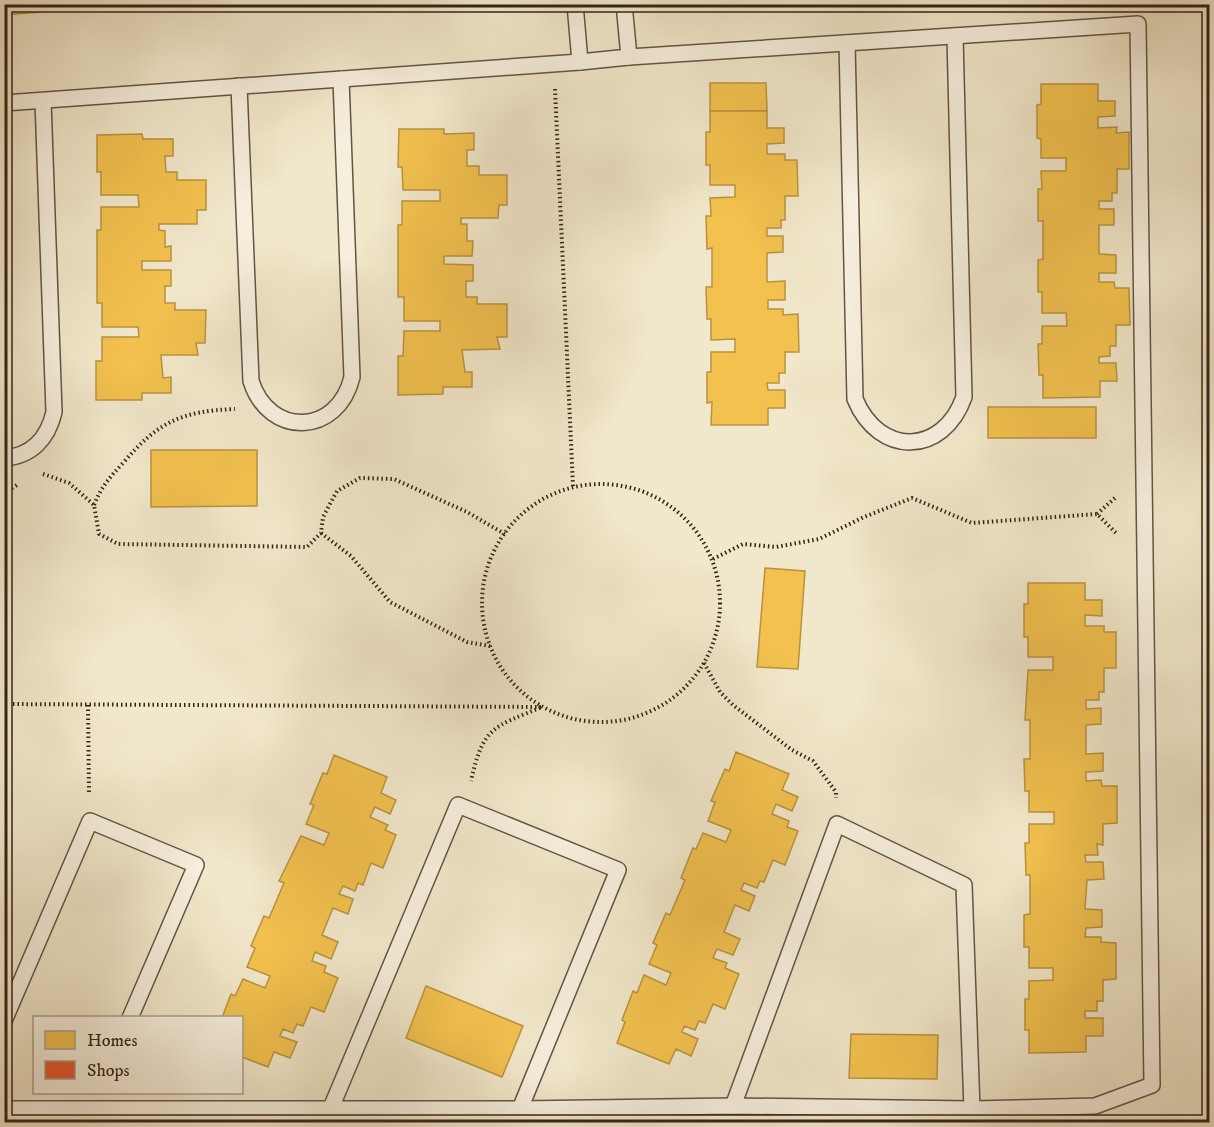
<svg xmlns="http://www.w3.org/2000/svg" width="1214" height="1127" font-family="'IM FELL DW Pica',serif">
	<rect width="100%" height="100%" fill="#f1e7ca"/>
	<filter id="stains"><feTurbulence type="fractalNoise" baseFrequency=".00333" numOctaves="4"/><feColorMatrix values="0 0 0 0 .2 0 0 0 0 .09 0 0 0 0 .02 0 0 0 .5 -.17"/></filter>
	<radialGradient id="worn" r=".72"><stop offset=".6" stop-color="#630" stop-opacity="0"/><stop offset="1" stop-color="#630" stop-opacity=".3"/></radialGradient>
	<g fill="#f2c14e" stroke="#b9923e" stroke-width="1.5">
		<path d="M4,4H76L77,9L4,15Z"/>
		<path d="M855,4H963L855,12Z"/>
		<path d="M710,83H766L767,111H710Z"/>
		<path d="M1041,84H1098V101H1115V116L1098,117V128L1117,127L1116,133L1129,132V169H1117V193H1112V201H1099V209H1114V225H1099V254L1116,255V273H1099V282H1114L1115,288H1129L1130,325H1116V346H1110V356L1099,357V363H1116L1117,381H1100V397L1043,398V375H1039L1038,344H1042V326H1067L1066,313H1042V292H1038V260L1043,259V221H1038V189H1042L1041,171H1066V158H1041V139L1037,138V105L1041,104Z"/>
		<path d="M710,111H767V128H784V143L767,144V154H785V160H797L798,196H785V220H781V228H767V236H783V252L767,253V282L785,281V300H768V309H783V315L798,314L799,352H785V373H779V383H767L768,390H785V408H768V425H711L712,402L707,403V372H711V352H735V339L711,340V319H707L706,287H712V248L707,249L706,216H711L710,198L735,197V185H710V165H706V132H710Z"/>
		<path d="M399,129H444V134L474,133V150H467V166H479V175H507V205H499L498,218H461V224H467V241H473L472,256H444V264L473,265V281H466V297H477V304H507V337H497L500,349L462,350L465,372H472V387H443V394L398,395V356H403L404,331H440V321H404V297H398V225H402V201H440V190H403L402,167H398Z"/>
		<path d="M142,134L143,139H173V156H165L166,172H177V180H206V210H197V224H159V230L165,231V247L171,246V261H142V270H171V286H165V303H175V310H206L205,343H196L198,355H161L163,378L171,377V393H142V400H96V361H102V337H139L138,327H102V303H97V230H101V207H139L138,195H101V172H97V135Z"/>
		<rect x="988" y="407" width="108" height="31"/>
		<path d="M151,450H257V506L151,507Z"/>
		<path d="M765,568L805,571L798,669L757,667Z"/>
		<path d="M1028,583H1085V600H1102V616L1085,615V626H1104V632H1116V668H1104V692H1099V700H1086V709L1101,708V724L1086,725V754L1103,753V771L1086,772V781L1101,780L1102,786H1117V823L1103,824V845L1097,844L1098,855H1085L1086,862H1103L1104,879L1087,880L1085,909L1102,910V927L1086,928L1085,937H1101V942L1116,943V979L1103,980V1001H1097V1011H1085V1018H1103V1036H1086V1052L1029,1053V1030H1025V999H1029V981L1053,980V968H1029V947H1024V915L1030,914V875H1026L1025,843H1029V824H1054V812H1029V791H1025L1024,759H1030V720H1025L1028,670H1053V657H1028V637H1024V604H1028Z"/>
		<path d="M736,752L789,774L782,790L798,797L792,811L776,804L772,814L789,821L787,827L798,831L785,865L773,860L764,882L760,881L757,888L744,883L741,890L755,896L749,911L735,905L724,932L740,939L733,955L717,949L713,958L727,963L725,968L739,974L725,1009L713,1004L705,1023L699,1021L695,1030L684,1026L682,1032L698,1039L691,1056L676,1049L669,1064L617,1043L625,1022L622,1020L633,991L637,993L644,975L666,985L671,973L649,964L657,945L653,943L666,913L670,915L685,880L681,878L693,848L696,849L703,833L726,842L731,830L708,821L715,802L711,801L725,769L729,771Z"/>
		<path d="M334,755L387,777L381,793L396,800L390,814L375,807L370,817L388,825L385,830L396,835L383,868L371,863L363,885L358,883L355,891L343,886L339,894L353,899L348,914L333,908L322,935L338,942L331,959L315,952L312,961L326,966L324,972L338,978L324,1012L311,1007L303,1026L297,1024L293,1033L283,1029L280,1036L297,1042L290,1058L274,1052L268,1067L242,1057V1018H222L231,994L235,996L243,979L265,988L270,976L247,967L255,948L251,946L264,916L269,918L284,883L279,881L301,836L324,845L329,833L306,824L314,805L310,804L323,773L327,774Z"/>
		<path d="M4,798L12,801L6,814H4Z"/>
		<path d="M4,832L12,835L4,854Z"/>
		<path d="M426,986L523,1026L502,1077L406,1038Z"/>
		<path d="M851,1034L938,1035L937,1079L849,1078Z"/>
	</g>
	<path fill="#e4572e" stroke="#af4828" stroke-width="1.5" d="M104,4H167L105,9Z"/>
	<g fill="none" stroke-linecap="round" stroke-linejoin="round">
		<g stroke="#635545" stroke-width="18">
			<g id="lane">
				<path d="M575,4L580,62L629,57L624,4"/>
				<path d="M847,43L855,399C879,457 943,456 964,397L955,36"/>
				<path d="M239,86L251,381C269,438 338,436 352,377L341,79"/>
				<path d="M4,103L580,62"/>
				<path d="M4,458C32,456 48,438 54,412L43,101"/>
				<path d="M4,1021L90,821L196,865L130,1018"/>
				<path d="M733,1106L837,824L964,885L972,1109"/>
				<path d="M331,1108L458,805L618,870L520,1109"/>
				<path d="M4,1109H520L733,1106L972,1109L1095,1106L1152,1085L1138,24L629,57"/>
			</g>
		</g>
		<g stroke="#342419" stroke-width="4" stroke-dasharray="1.5 3" stroke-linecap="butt">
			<path d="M555,89L573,487"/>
			<path d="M43,474L69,483L94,505L99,534L118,544L307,547L321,533L323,517L337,491L360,478L394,479L467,512L505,534"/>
			<circle cx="601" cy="603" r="119"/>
			<path d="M4,493L17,485"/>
			<path d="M94,505C101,487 110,477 123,463C158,422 181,411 235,409"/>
			<path d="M1097,514L1116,497"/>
			<path d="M321,533L351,556L390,602L467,642L490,646"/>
			<path d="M713,559L743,544L776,547L819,539L864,517L912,498L972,523L1097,514L1117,534"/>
			<path d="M704,663L720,692L733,705L792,750L813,761L836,792V798"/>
			<path d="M4,704L542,707C494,727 483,726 471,781"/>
			<path d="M88,705L89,794"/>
		</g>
		<use href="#lane" stroke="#f6efdd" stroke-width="15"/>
	</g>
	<rect width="1214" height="1127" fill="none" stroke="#f1e7ca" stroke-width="24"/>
	<rect x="6" y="6" width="1202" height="1115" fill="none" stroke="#342419" stroke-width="3"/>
	<rect x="12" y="12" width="1190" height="1103" fill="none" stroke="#342419" stroke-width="1.5"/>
	<rect x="33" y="1016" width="210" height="78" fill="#f6efdd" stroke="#a89e8f" stroke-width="1.5"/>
	<rect x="45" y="1031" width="30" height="18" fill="#f2c14e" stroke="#a89e8f" stroke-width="1.5"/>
	<text x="87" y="1046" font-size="18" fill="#342419">Homes</text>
	<rect x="45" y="1061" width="30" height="18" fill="#e4572e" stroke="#a89e8f" stroke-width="1.5"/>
	<text x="87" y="1076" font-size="18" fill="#342419">Shops</text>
	<rect width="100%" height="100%" filter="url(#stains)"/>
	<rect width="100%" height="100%" fill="url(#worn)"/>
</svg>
